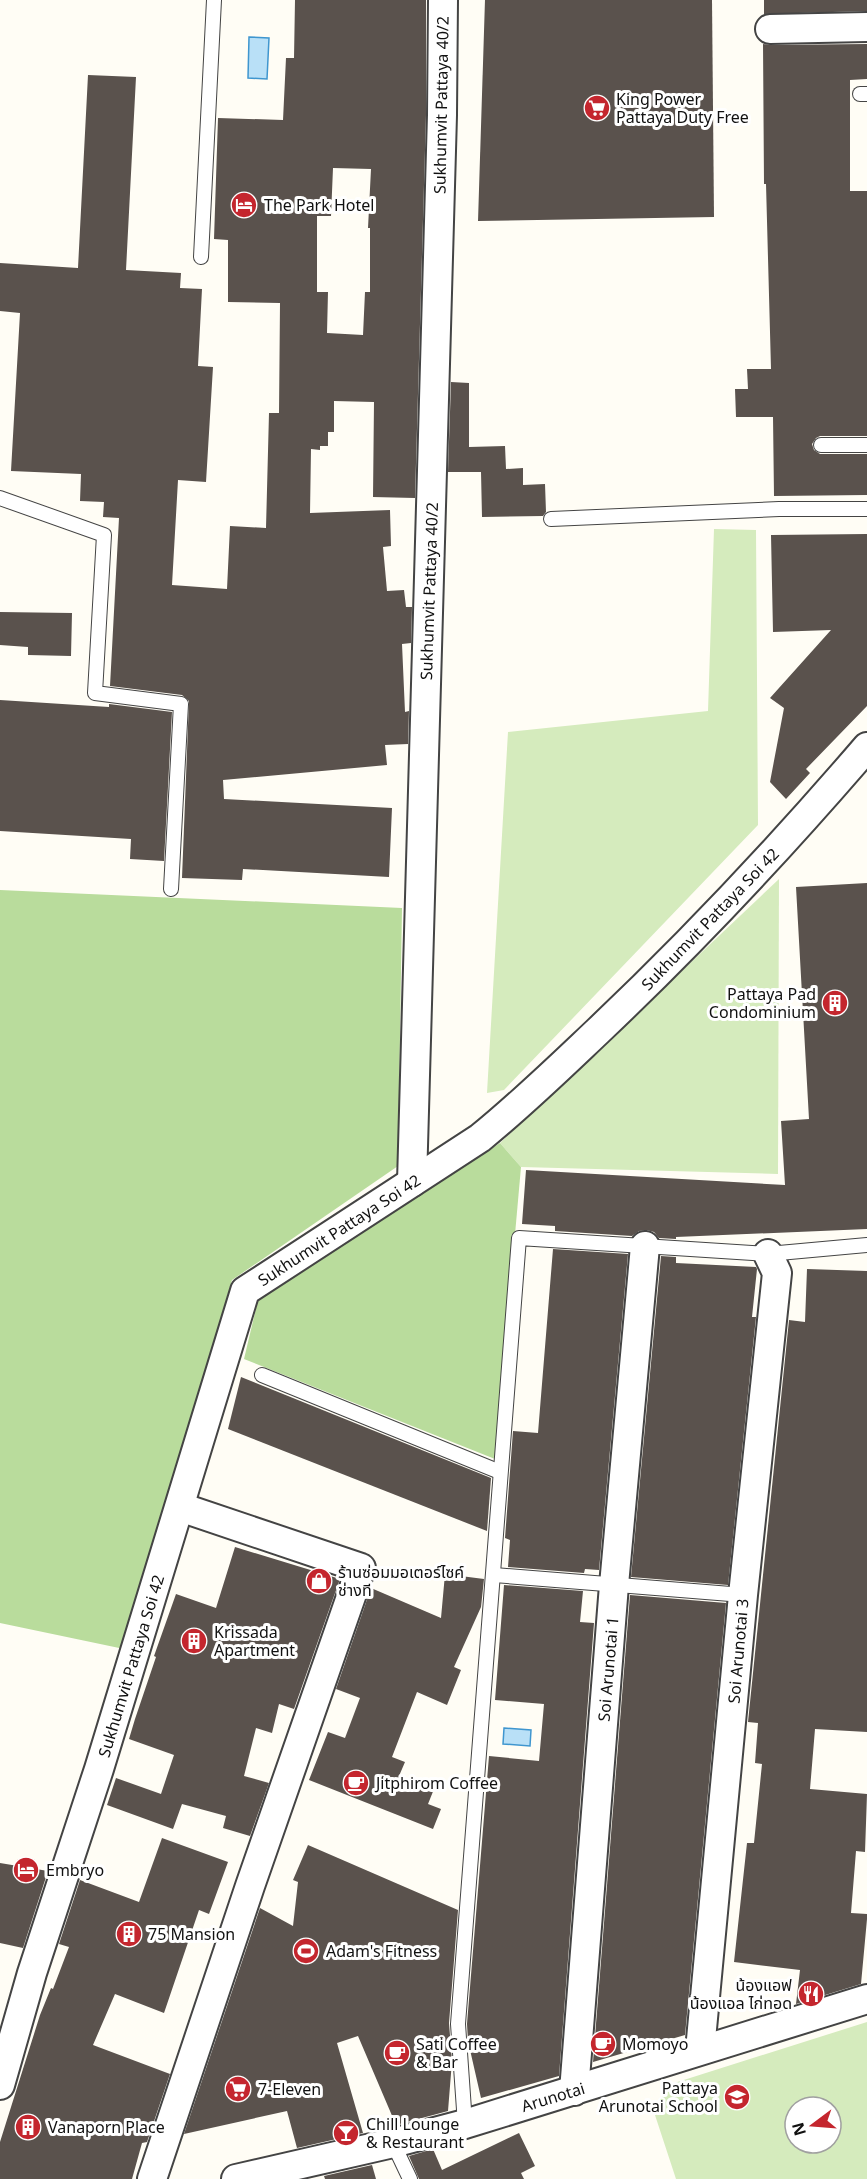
<svg xmlns="http://www.w3.org/2000/svg" width="867" height="2179" font-family="Georgia,'Noto Sans Thai',serif">
	<rect width="100%" height="100%" fill="#fffdf5"/>
	<g fill="#d5ebbd" fill-rule="evenodd">
		<path d="M714,529L756,530L758,825L504,1090L487,1093L508,732L708,711Z"/>
		<path d="M779,879L778,1174L521,1167L500,1143Z"/>
		<path d="M867,2022V2179H676L654,2112L668,2085ZM795,2107H831V2143H795Z"/>
	</g>
	<g fill="#b9dc9c">
		<path d="M0,890L402,908L398,1166L232,1280L124,1649L0,1623Z"/>
		<path d="M500,1143L521,1167L495,1459L244,1359L258,1300Z"/>
	</g>
	<g fill="#b9e0f7" stroke="#3f96cf" stroke-width="1.5">
		<path d="M249,37L269,38L267,79L248,78Z"/>
		<path d="M504,1728L531,1730L530,1746L503,1744Z"/>
	</g>
	<g fill="#5a524d" fill-rule="evenodd">
		<path d="M295,0H426V115L415,498L373,497L374,402L334,401V432H328V446H320V450L311,449L310,513L390,510L391,546L383,547L387,591L404,590L406,607H412L411,643L402,644L405,712L409,711L408,744L385,745L387,765L223,780L224,799L392,808L389,877L243,869L242,880L182,878L189,701L182,695L110,686L119,518L103,517L104,502L80,501L81,474L11,471L20,313L0,311V263L78,268L88,75L136,77L126,270L181,273L180,288L202,289L198,366L213,367L206,482L178,480L172,585L227,589L230,526L266,528L269,413H279L280,303L228,302V240L214,239L218,118L283,120L286,58H294ZM333,168L371,169L368,228H370V292H365L363,335L327,333L328,292H317V216H331Z"/>
		<path d="M485,0H712L714,217L478,221Z"/>
		<path d="M764,0H867V11L764,14Z"/>
		<path d="M763,44L770,45L867,44V79L850,80V191H867V436H820L816,438L812,444L814,450L820,454H867V495L774,496L773,417H736L735,389H748L747,369H771L766,184H764Z"/>
		<path d="M451,382L469,383V447L505,446L506,469L523,468V485L545,484L546,512L543,516L482,517L481,472H448Z"/>
		<path d="M867,534V706L806,769L810,773L786,799L770,782L784,708L770,698L831,630L773,632L771,535Z"/>
		<path d="M0,612L72,613L71,656L28,655V647L0,645Z"/>
		<path d="M0,700L109,707V704L172,712L164,861L130,859L131,839L0,831Z"/>
		<path d="M867,883V1229L676,1237V1239L659,1238L654,1232L647,1230L639,1231L632,1236L555,1231V1226L522,1224L526,1170L785,1185L781,1121L809,1119L796,887Z"/>
		<path d="M553,1249L628,1254L599,1570L585,1569L584,1573L508,1567L510,1540L505,1538L513,1431L538,1433Z"/>
		<path d="M661,1256L676,1257V1263L756,1267L757,1269L752,1317H756L728,1585L631,1577Z"/>
		<path d="M807,1269L867,1271V1732L815,1729L810,1789L867,1794L865,1852L856,1851L851,1913L867,1914V1919L861,1984L796,2004L800,1970L734,1962L747,1843H754L762,1764L755,1763L758,1723L748,1722L789,1320L805,1322Z"/>
		<path d="M241,1377L491,1478L487,1531L228,1429Z"/>
		<path d="M235,1547L340,1579L294,1709L279,1704L272,1733L256,1728L244,1776L269,1783L250,1836L223,1828L226,1816L182,1804L173,1829L107,1805L116,1778L161,1794L174,1755L129,1739L135,1719L156,1657L154,1656L176,1594L216,1608Z"/>
		<path d="M445,1574L484,1579L481,1607L454,1667L461,1670L447,1705L417,1692L392,1757L405,1762L399,1776L434,1789L428,1804L441,1809L433,1829L309,1780L328,1732L345,1738L360,1698L336,1689L371,1588L441,1618Z"/>
		<path d="M504,1585L583,1591L580,1622L594,1623L559,2076L481,2098L468,2041L467,2024L489,1756L539,1761L544,1704L495,1700Z"/>
		<path d="M630,1595L726,1603L685,2035L593,2062Z"/>
		<path d="M162,1838L228,1862L209,1914L199,1910L164,2013L115,1994L93,2045L170,2074L147,2142L142,2143L132,2179H0V2142L40,2015L51,1988L53,1989L69,1947L59,1944L80,1880L139,1902Z"/>
		<path d="M308,1845L458,1910L449,2023L452,2061L448,2111L396,2125L358,2036L337,2043L363,2133L297,2148L287,2111L184,2134L260,1908L293,1926L298,1882L293,1880Z"/>
		<path d="M0,1863L48,1871L23,1948L0,1943Z"/>
		<path d="M519,2133L535,2166L521,2173L524,2179H419L409,2156L433,2149L442,2170Z"/>
		<path d="M372,2165L376,2179H325L324,2176Z"/>
	</g>
	<g fill="none" stroke-linecap="round" stroke-linejoin="round">
		<g stroke="#444" stroke-width="16">
			<g id="lane">
				<path d="M860,94H867"/>
				<path d="M201,257L214,0"/>
				<path d="M821,445H867"/>
				<path d="M0,498L104,535L95,693L181,704L171,889"/>
				<path d="M551,519L779,509H867"/>
				<path d="M262,1375L500,1472"/>
				<path d="M494,1575L743,1595"/>
				<path d="M465,2124L458,2024L519,1238L768,1254L867,1245"/>
				<path d="M393,2143L410,2179"/>
			</g>
		</g>
		<g stroke="#444" stroke-width="32">
			<g id="street">
				<path d="M770,29L867,27"/>
				<path d="M412,1182L442,115L443,0"/>
				<path d="M700,2050L743,1595L777,1273L768,1254"/>
				<path d="M0,2085L32,1973L99,1769L245,1291L480,1138C522,1104 560,1067 598,1031C693,941 782,846 867,747"/>
				<path d="M574,2091L614,1585L645,1246"/>
				<path d="M152,2179L250,1886L361,1568L180,1507"/>
				<path d="M236,2179L393,2143L465,2124L867,1999"/>
			</g>
		</g>
		<use href="#lane" stroke="#fff" stroke-width="14"/>
		<use href="#street" stroke="#fff" stroke-width="28"/>
	</g>
	<defs>
		<g id="supermarket-disc" transform="scale(1.35)"><circle r="9.5" fill="#c4262e" stroke="#fff"/><path d="M-6-5.5h2.5l.6 2H6L4.5 2H-2.5L-4.4-4H-6ZM-1.5 3.2a1.3 1.3 0 1 0 .1 0ZM3 3.2a1.3 1.3 0 1 0 .1 0Z" fill="#fff"/></g>
		<g id="hotel-disc" transform="scale(1.35)"><circle r="9.5" fill="#c4262e" stroke="#fff"/><path d="M-6-4.5h1.5V1H6V5H4.5V3h-9V5H-6ZM-4 0a1.8 1.8 0 1 1 3.6 0ZM.5 0V-2.5h3Q6-2.5 6 0Z" fill="#fff"/></g>
		<g id="building-disc" transform="scale(1.35)"><circle r="9.5" fill="#c4262e" stroke="#fff"/><path d="M-4-6H4V6H1V3H-1V6H-4ZM-2.5-4.3h1.7v1.8h-1.7ZM.8-4.3h1.7v1.8H.8ZM-2.5-1h1.7V.8h-1.7ZM.8-1h1.7V.8H.8Z" fill="#fff"/></g>
		<g id="shop-disc" transform="scale(1.35)"><circle r="9.5" fill="#c4262e" stroke="#fff"/><path d="M-5-2.5h2.3a2.7 3.5 0 0 1 5.4 0H5L5.5 6h-11ZM-1.5-2.5h3a1.5 2.3 0 0 0-3 0Z" fill="#fff"/></g>
		<g id="cafe-disc" transform="scale(1.35)"><circle r="9.5" fill="#c4262e" stroke="#fff"/><path d="M-5.5-4.5H6V0H3Q3 3.5 0 3.5H-2.5Q-5.5 3.5-5.5 0ZM3-3.2v2h1.7v-2ZM-6 4.5H4V6H-6Z" fill="#fff"/></g>
		<g id="stadium-disc" transform="scale(1.35)"><circle r="9.5" fill="#c4262e" stroke="#fff"/><path d="M0-5a6.5 5 0 1 0 0 10a6.5 5 0 1 0 0-10ZM-3.5-1.8h7v3.6h-7Z" fill="#fff"/></g>
		<g id="restaurant-disc" transform="scale(1.35)"><circle r="9.5" fill="#c4262e" stroke="#fff"/><path d="M-5-6h1v4h1v-4h1v4h1v-4h1v5L-1.5 .5V6h-2V.5L-5-1ZM5-6V6H3V1.5H1.5Q1.5-4 5-6Z" fill="#fff"/></g>
		<g id="school-disc" transform="scale(1.35)"><circle r="9.5" fill="#c4262e" stroke="#fff"/><path d="M0-5L7-2L0 1L-7-2ZM-4 1L0 2.5L4 1V4Q0 6-4 4Z" fill="#fff"/></g>
		<g id="bar-disc" transform="scale(1.35)"><circle r="9.5" fill="#c4262e" stroke="#fff"/><path d="M-6-5H6L.8 .8V4.5H3.5V6h-7V4.5H-.8V.8Z" fill="#fff"/></g>
	</defs>
	<g fill-rule="evenodd">
		<use href="#supermarket-disc" x="597" y="108"/>
		<use href="#hotel-disc" x="244" y="205"/>
		<use href="#building-disc" x="835" y="1003"/>
		<use href="#shop-disc" x="319" y="1581"/>
		<use href="#building-disc" x="194" y="1641"/>
		<use href="#cafe-disc" x="356" y="1783"/>
		<use href="#hotel-disc" x="26" y="1870"/>
		<use href="#building-disc" x="129" y="1934"/>
		<use href="#stadium-disc" x="306" y="1951"/>
		<use href="#restaurant-disc" x="811" y="1994"/>
		<use href="#cafe-disc" x="603" y="2044"/>
		<use href="#cafe-disc" x="397" y="2053"/>
		<use href="#supermarket-disc" x="238" y="2089"/>
		<use href="#school-disc" x="737" y="2097"/>
		<use href="#building-disc" x="28" y="2127"/>
		<use href="#bar-disc" x="346" y="2133"/>
	</g>
	<g text-anchor="middle" stroke-width="6" stroke-linejoin="round" paint-order="stroke">
		<g font-size="16" fill="#111" stroke="#fff" text-anchor="start">
			<text x="616" y="105">King Power<tspan x="616" dy="18">Pattaya Duty Free</tspan></text>
			<text x="264" y="211">The Park Hotel</text>
			<text x="816" y="1000" text-anchor="end">Pattaya Pad<tspan x="816" dy="18">Condominium</tspan></text>
			<text x="338" y="1578">ร้านซ่อมมอเตอร์ไซค์<tspan x="338" dy="18">ช่างที</tspan></text>
			<text x="214" y="1638">Krissada<tspan x="214" dy="18">Apartment</tspan></text>
			<text x="376" y="1789">Jitphirom Coffee</text>
			<text x="46" y="1876">Embryo</text>
			<text x="148" y="1940">75 Mansion</text>
			<text x="326" y="1957">Adam's Fitness</text>
			<text x="792" y="1991" text-anchor="end">น้องแอฟ<tspan x="792" dy="18">น้องแอล ไก่ทอด</tspan></text>
			<text x="416" y="2050">Sati Coffee<tspan x="416" dy="18">&amp; Bar</tspan></text>
			<text x="622" y="2050">Momoyo</text>
			<text x="718" y="2094" text-anchor="end">Pattaya<tspan x="718" dy="18">Arunotai School</tspan></text>
			<text x="258" y="2095">7-Eleven</text>
			<text x="366" y="2130">Chill Lounge<tspan x="366" dy="18">&amp; Restaurant</tspan></text>
			<text x="48" y="2133">Vanaporn Place</text>
		</g>
		<g font-size="16" fill="#111" stroke="#fff">
			<text transform="translate(441 105) rotate(-89)" y="6">Sukhumvit Pattaya 40/2</text>
			<text transform="translate(429 591) rotate(-88)" y="6">Sukhumvit Pattaya 40/2</text>
			<text transform="translate(710 919) rotate(-46)" y="6">Sukhumvit Pattaya Soi 42</text>
			<text transform="translate(339 1230) rotate(-33)" y="6">Sukhumvit Pattaya Soi 42</text>
			<text transform="translate(738 1651) rotate(-85)" y="6">Soi Arunotai 3</text>
			<text transform="translate(131 1666) rotate(-73)" y="6">Sukhumvit Pattaya Soi 42</text>
			<text transform="translate(608 1669) rotate(-85)" y="6">Soi Arunotai 1</text>
			<text transform="translate(553 2097) rotate(-17)" y="6">Arunotai</text>
		</g>
	</g>
	<g transform="translate(813 2125) rotate(254)"><circle r="28" fill="#ffffff" stroke="#a0a0a0" stroke-width="1.5"/>
	<path d="M0-4.5L10 22L0 15L-10 22Z" fill="#c4262e"/>
	<text y="-9" font-size="16" font-weight="bold" text-anchor="middle" fill="#111111">N</text>
	</g>
</svg>
